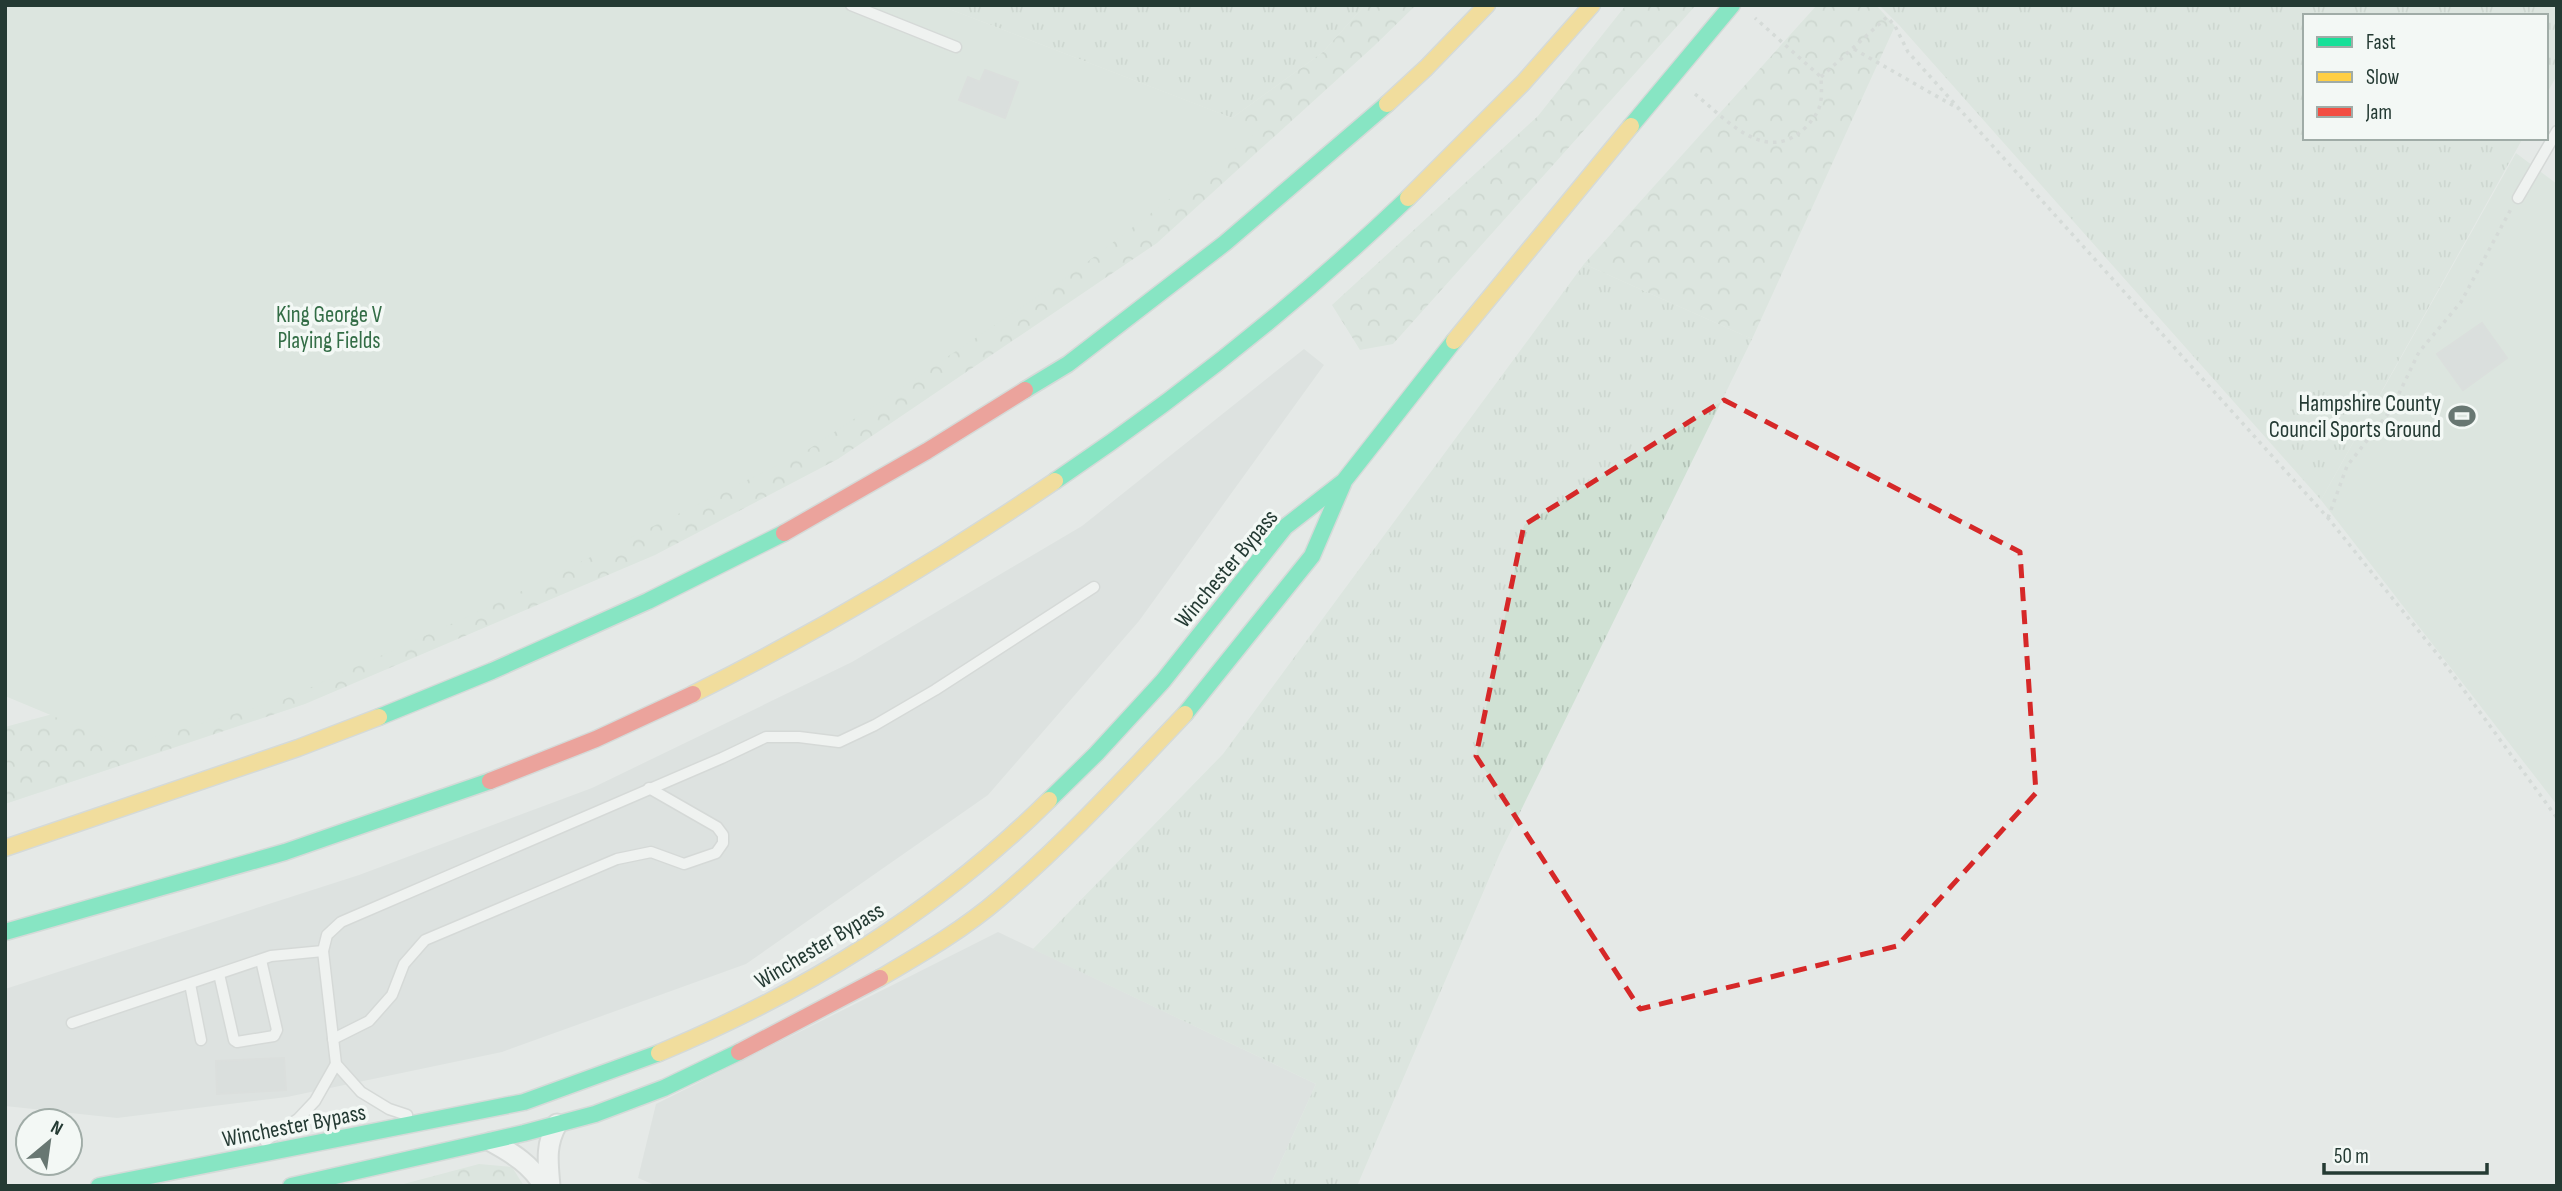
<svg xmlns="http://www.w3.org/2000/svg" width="2562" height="1191" font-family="'Sofia Sans Condensed',sans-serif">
	<defs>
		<pattern id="grass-tufts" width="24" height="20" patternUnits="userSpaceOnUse" patternTransform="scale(1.75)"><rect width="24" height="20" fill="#d0e1d4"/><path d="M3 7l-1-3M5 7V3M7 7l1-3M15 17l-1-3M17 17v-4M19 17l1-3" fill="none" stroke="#b2c2b6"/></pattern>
		<pattern id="forest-crowns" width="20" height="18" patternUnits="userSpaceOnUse" patternTransform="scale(1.75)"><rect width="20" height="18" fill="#d0e1d4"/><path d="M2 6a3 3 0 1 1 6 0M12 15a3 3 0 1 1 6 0" fill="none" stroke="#b2c2b6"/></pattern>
	</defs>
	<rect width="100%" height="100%" fill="#e5e9e7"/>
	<g fill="#d3dad7">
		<path d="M1304,349L1324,365L1139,621L988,795L746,964L502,1052L287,1097L117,1118L5,1106V989L359,875L592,788L852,662L1082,526Z"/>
		<path d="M998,932L1316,1084L1270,1186H657L638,1178L656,1104Z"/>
	</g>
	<g fill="url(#grass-tufts)">
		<path d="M939,5H1365L1323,52L1232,118Z"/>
		<path d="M1879,5H2557V75L2546,95V16H2305V138H2523L2321,500L1899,25Z"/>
		<path d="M1584,264L1752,339L1500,853L1357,1186H1270L1316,1084L1033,949L1223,754Z"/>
	</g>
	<g fill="url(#forest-crowns)">
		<path d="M1365,5H1416L1374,46L1157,243L838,459L655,555L305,704L5,804V727L195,675L1170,155L1232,118L1323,52Z"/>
		<path d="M1626,5H1696L1393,344L1360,350L1332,305L1538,116Z"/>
		<path d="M1817,5H1876L1895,26L1752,339L1584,264Z"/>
		<path d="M479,1164L512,1167L524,1186H396Z"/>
	</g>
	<g fill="#d0e1d4">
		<path d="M5,5H939L1261,129L1073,273L806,451L491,606L285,699L125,746L5,696Z"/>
		<path d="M2516,153L2557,184V805L2321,500Z"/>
	</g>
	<g fill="#cdd2d0" stroke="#ced2d0" stroke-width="2">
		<path d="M985,70L1018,82L1005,118L959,100L968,77L980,82Z"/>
		<path d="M2482,323L2507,358L2463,390L2437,354Z"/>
		<path d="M284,1058L286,1090L217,1094L216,1061Z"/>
	</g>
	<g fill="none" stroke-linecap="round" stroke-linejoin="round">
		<g stroke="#c2c6c4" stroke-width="13">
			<g id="lane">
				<path d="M851,5L956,47"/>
				<path d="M2518,198L2557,131"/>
				<path d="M219,974L234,1040L237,1042L274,1036L277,1030L261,960"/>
				<path d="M190,984L201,1040"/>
				<path d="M72,1023L271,956L323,951"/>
				<path d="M333,1039L369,1021L392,995L404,964L425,940L617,859L651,852L684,864L716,853L723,843V835L717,827L649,788"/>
				<path d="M407,1115L389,1109L361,1092L336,1064L323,951L327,935L341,922L722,758L766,737H799L839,742L875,725L935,690L1094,587"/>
				<path d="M265,1141L298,1119L315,1101L336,1064"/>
			</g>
		</g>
		<g stroke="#c2c6c4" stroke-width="23">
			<g id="street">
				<path d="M492,1142C514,1154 531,1165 544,1186"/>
				<path d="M550,1186C548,1163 545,1145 557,1124"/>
			</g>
		</g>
		<g stroke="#c1c8c6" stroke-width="19">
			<g id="fast">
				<path d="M1631,126L1732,5"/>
				<path d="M1025,390L1068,364L1225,243L1387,104"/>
				<path d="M1055,481C1180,397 1299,302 1408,198"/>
				<path d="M1185,714L1312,556L1343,484"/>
				<path d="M379,717L492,671L648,601L784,533"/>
				<path d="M1049,800L1096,754L1163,681L1285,527L1344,481L1454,341"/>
				<path d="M5,932L285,852L490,781"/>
				<path d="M99,1186L524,1102L659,1053"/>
				<path d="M291,1186L524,1133L595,1114L664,1088L739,1052"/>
			</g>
		</g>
		<g stroke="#c1c8c6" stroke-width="19">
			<g id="slow">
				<path d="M1387,104L1426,68L1487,5"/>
				<path d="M1408,198L1523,83L1592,5"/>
				<path d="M1454,341L1631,126"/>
				<path d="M693,694C818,632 939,560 1055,481"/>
				<path d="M5,848L298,748L379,717"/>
				<path d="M880,978C921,954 963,930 1000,898C1066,842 1125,777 1185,714"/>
				<path d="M659,1053C805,992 936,912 1049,800"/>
			</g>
		</g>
		<g stroke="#c1c8c6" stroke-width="19">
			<g id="jam">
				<path d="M784,533L927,451L1025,390"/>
				<path d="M490,781L596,739L693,694"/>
				<path d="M739,1052L880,978"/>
			</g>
		</g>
		<g stroke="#c2c9c5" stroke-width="3.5" stroke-dasharray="3.5 5" stroke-linecap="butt">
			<path d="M1854,49L1959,109"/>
			<path d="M1821,77L1887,17L1895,26L1908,52L2328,518L2442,660L2557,818"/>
			<path d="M1695,94C1726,119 1766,167 1806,127C1823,109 1822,100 1821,77L1755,18"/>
			<path d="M2328,518L2347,466L2391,410L2419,352L2461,302L2511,209"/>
		</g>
		<use href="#lane" stroke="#fbfcfb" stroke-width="10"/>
		<use href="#street" stroke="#fbfcfb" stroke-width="19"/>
		<use href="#fast" stroke="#16e098" stroke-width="16"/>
		<use href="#slow" stroke="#ffcf43" stroke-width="16"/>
		<use href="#jam" stroke="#f24e42" stroke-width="16"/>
	</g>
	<path d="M0 0H2562V1191H0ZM1724,400L2020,552L2036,793L1897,946L1640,1009L1476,756L1524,525Z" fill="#e5e9e7" fill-opacity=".55" fill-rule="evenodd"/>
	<path fill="none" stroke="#d62828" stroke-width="5" stroke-dasharray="14 9" stroke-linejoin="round" d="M1724,400L2020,552L2036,793L1897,946L1640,1009L1476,756L1524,525Z"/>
	<defs>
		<g id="stadium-bare" transform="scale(2.1)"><path d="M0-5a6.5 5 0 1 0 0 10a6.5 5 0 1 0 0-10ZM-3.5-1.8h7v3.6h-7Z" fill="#687772" stroke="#f3f8f5" stroke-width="2.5" paint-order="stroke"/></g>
	</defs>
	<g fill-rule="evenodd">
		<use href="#stadium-bare" x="2462" y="416"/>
	</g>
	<g text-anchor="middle" stroke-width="7" stroke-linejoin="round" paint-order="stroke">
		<g font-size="23" fill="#336d46" stroke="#f3f8f5">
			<text x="329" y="322">King George V<tspan x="329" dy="26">Playing Fields</tspan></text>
		</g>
		<g font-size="23" fill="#243a33" stroke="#f3f8f5" text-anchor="end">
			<text x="2441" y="411">Hampshire County<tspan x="2441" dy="26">Council Sports Ground</tspan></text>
		</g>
		<g font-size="23" fill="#243a33" stroke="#f3f8f5">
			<text transform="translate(1226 568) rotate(-50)" y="8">Winchester Bypass</text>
			<text transform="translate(819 945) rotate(-31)" y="8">Winchester Bypass</text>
			<text transform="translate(294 1125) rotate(-11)" y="8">Winchester Bypass</text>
		</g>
	</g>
	<rect width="2562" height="1191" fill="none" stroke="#243a33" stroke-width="14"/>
	<rect x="2303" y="14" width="245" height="126" fill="#f3f8f5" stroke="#a0aca7" stroke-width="2"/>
	<rect x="2317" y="37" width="35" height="10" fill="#16e098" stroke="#a0aca7" stroke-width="2"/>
	<text x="2366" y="49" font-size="21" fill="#243a33">Fast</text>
	<rect x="2317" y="72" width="35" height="10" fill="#ffcf43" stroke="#a0aca7" stroke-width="2"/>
	<text x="2366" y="84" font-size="21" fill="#243a33">Slow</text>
	<rect x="2317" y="107" width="35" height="10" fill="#f24e42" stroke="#a0aca7" stroke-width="2"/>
	<text x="2366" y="119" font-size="21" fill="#243a33">Jam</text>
	<g transform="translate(49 1142) rotate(29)"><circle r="33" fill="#f3f8f5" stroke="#a0aca7" stroke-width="2"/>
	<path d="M0-5L12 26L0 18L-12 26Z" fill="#687772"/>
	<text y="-10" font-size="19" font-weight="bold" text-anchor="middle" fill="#243a33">N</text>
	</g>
	<path d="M2324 1163v10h163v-10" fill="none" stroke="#243a33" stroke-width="3.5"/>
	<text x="2334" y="1163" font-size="21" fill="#243a33" stroke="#f3f8f5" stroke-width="5" paint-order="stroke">50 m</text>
</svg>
